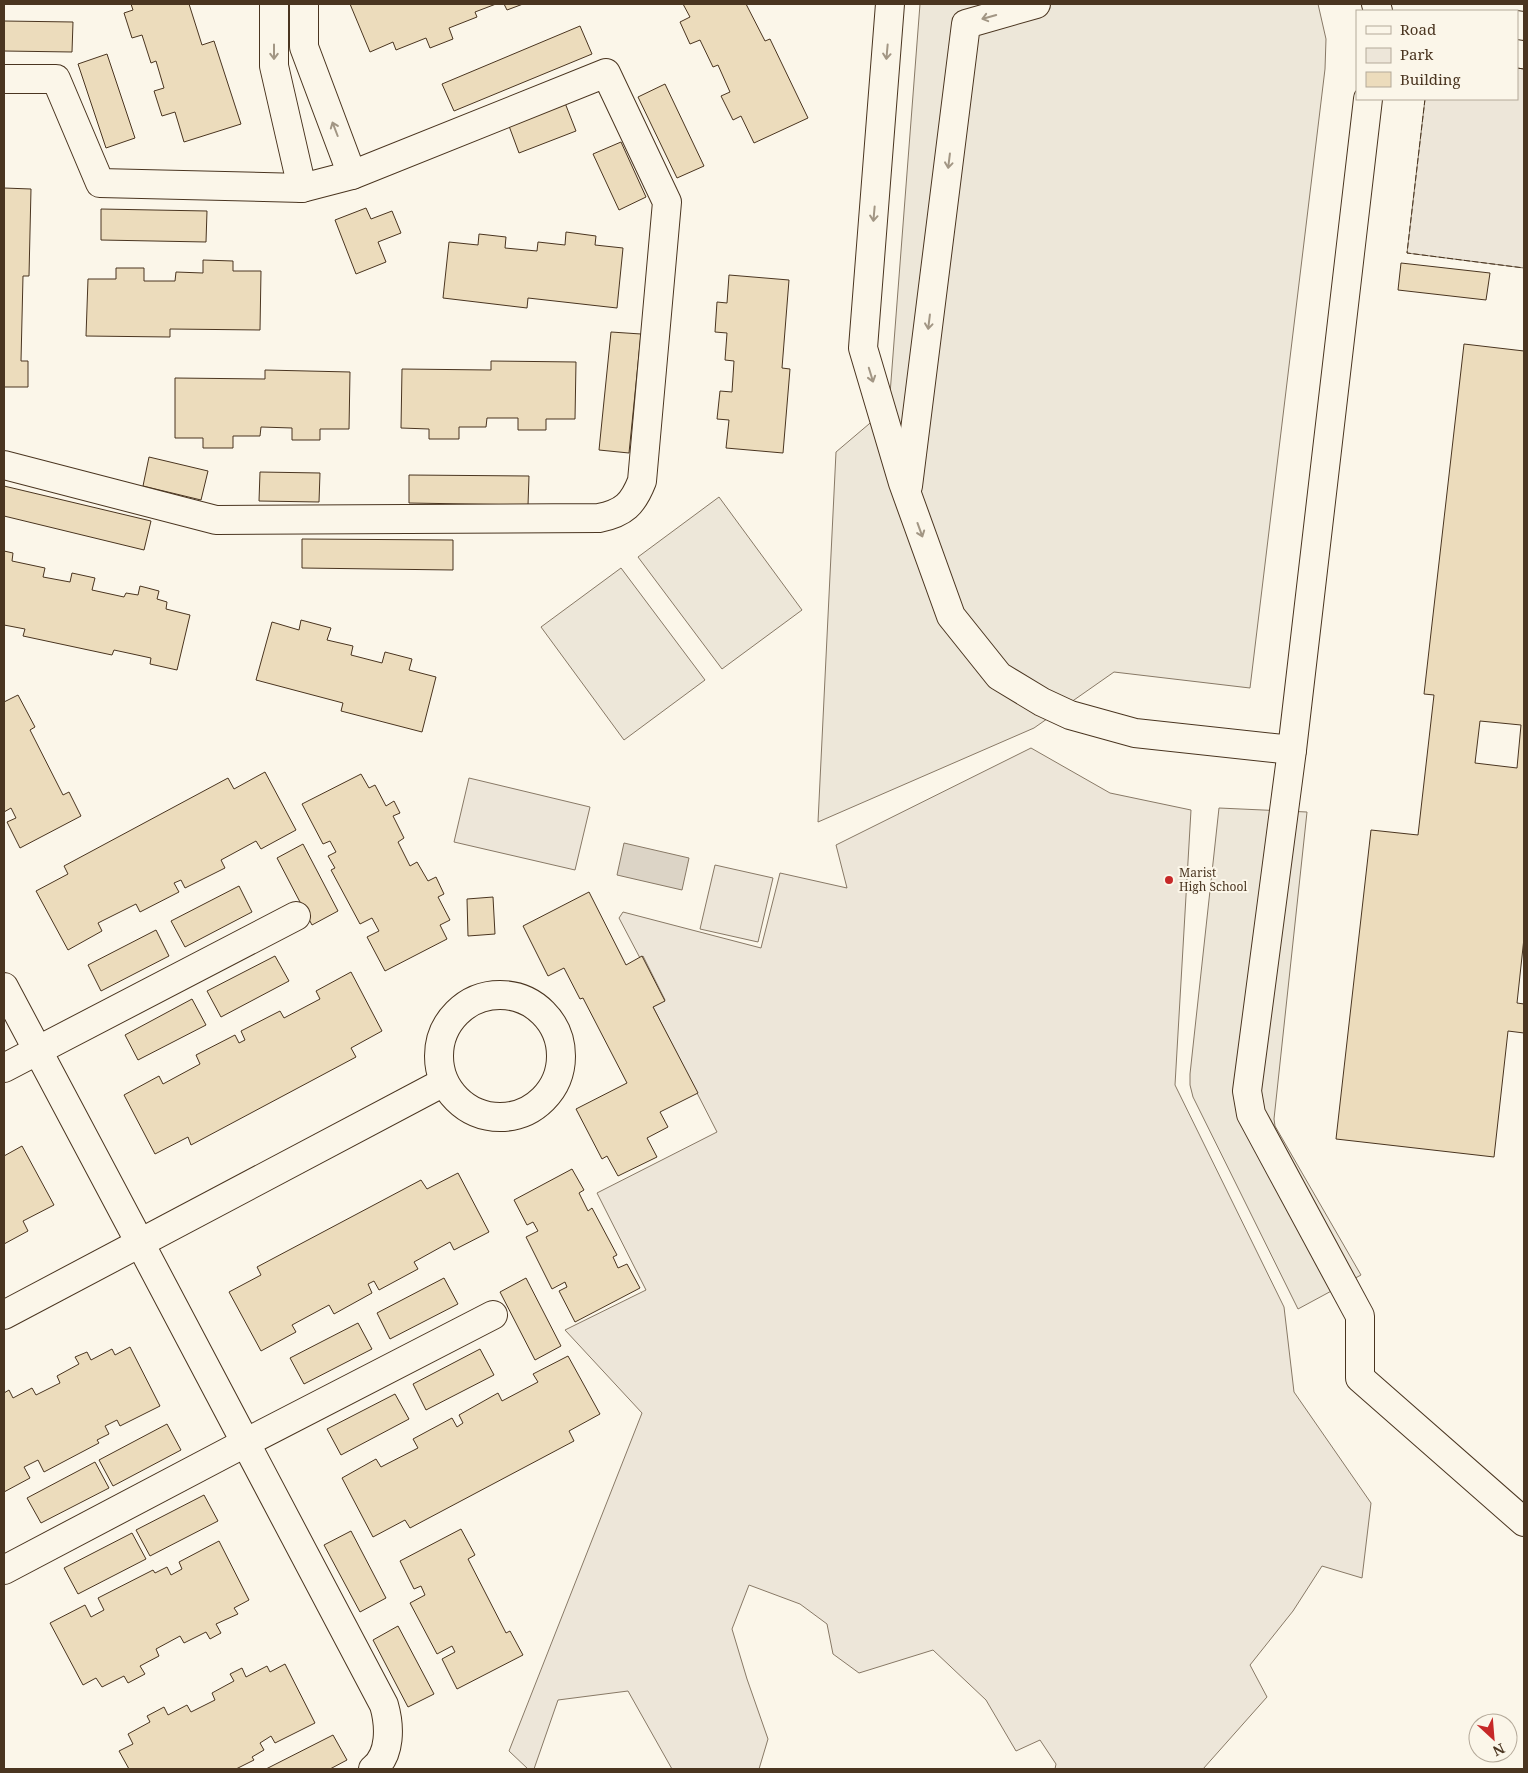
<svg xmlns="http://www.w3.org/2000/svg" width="1528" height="1773" font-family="'Noto Serif',serif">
	<rect width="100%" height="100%" fill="#fbf6e9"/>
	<g fill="#ede6d9" stroke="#887966">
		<path d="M1517,68L1524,69V268L1407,253L1425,99H1517Z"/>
		<path d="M1031,748L1110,793L1191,810L1175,1085L1284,1307L1294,1392L1371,1503L1362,1578L1322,1566L1293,1611L1250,1665L1267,1697L1203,1769H1055L1056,1764L1040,1740L1016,1751L986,1700L933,1650L859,1673L833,1654L827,1624L800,1604L749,1585L732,1629L747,1679L768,1739L759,1769H672L628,1691L558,1700L534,1769H528L509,1751L642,1413L565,1330L646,1290L597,1193L717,1132L653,1007L665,1000L643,956L640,958L619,918L623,912L761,948L780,873L847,888L836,845Z"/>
		<path d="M469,778L590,807L575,870L454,842Z"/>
		<path d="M715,865L773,878L758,942L700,929Z"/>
	</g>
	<g fill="#ede7d9" stroke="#887966">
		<path d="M920,4H1318L1326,39L1325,69L1250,688L1114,672L1034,728L818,822L836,452L889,407Z"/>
		<path d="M719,497L802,610L722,669L638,557Z"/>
		<path d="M621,568L705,680L624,740L541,627Z"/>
		<path d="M1219,808L1307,812L1274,1119L1275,1126L1361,1275L1298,1309L1193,1097L1190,1085V1074Z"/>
	</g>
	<path fill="#dcd4c6" stroke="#887966" d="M624,843L689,858L682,890L617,875Z"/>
	<g fill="#ecdcbc" stroke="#4a3520" fill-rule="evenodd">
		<path d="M131,4H189L202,45L214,41L241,124L184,142L175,112L162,116L154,91L164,88L156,61L151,63L142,35L132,38L124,13L133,10Z"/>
		<path d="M350,4H496L475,12L477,17L449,28L453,39L430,48L426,38L396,50L393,42L370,52Z"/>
		<path d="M504,4H523L507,10Z"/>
		<path d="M683,4H746L765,41L770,39L808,118L754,143L741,116L733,120L721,96L730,92L718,65L713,67L700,40L690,44L680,22L690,17Z"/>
		<path d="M4,21L73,22L72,52L4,51Z"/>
		<path d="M580,26L592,54L454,111L442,84Z"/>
		<path d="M107,54L135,138L106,148L78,64Z"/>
		<path d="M665,84L704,166L677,178L638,97Z"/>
		<path d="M565,103L576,131L519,153L509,126Z"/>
		<path d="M621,142L646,197L619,210L593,154Z"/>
		<path d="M4,188L31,189L29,276H23L21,361H28V387H4Z"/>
		<path d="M366,208L371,219L392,211L401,233L378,242L386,262L356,274L335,220Z"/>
		<path d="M101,209L207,211L206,242L101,240Z"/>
		<path d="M566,232L596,236L595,245L623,248L617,308L528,298L527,308L443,298L449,242L478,245L479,234L506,237L505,248L537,251L538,242L565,245Z"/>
		<path d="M203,260L233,261V271H261L260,330L170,329V337L86,336L88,279H116V268H144V281H175L176,272L203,273Z"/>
		<path d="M1401,263L1490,273L1486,300L1398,290Z"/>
		<path d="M729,275L789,280L782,368L790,369L783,453L726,448L729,420L717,419L720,391L732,392L734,361L725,360L727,333L715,332L717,302L727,303Z"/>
		<path d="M611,332L641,334L629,453L599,450Z"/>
		<path d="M1464,344L1524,351V938L1517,1003L1524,1004V1033L1508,1031L1494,1157L1336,1139L1371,830L1418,835L1434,695L1424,694ZM1480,721L1521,725L1517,768L1475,763Z"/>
		<path d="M491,361L576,362L575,419H546V430H518V418H487L486,427H459V439H429V429L401,428L402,369L491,370Z"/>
		<path d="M265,370L350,372L349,429H320V440H292V428L261,427L260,436H233V448H203V438H175V378L265,379Z"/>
		<path d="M149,457L208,471L201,500L143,486Z"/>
		<path d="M260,472L320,473L319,502L259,501Z"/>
		<path d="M409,475L529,476L528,505L409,503Z"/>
		<path d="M4,486L151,521L144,550L4,516Z"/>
		<path d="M302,539L453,540V570L302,568Z"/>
		<path d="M4,551L13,553L12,561L45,568L43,577L70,582L72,573L95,578L92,590L124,597L126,593L138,595L140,586L159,591L157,599L167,602L166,609L190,615L177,670L150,664L151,658L114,650L112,655L23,636L25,629L4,625Z"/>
		<path d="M301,620L331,628L327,640L353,646L351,655L382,663L385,652L412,659L409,670L436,677L422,732L341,711L343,703L256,680L272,622L299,630Z"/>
		<path d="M18,695L35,727L30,730L63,795L69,792L81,816L20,848L7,822L16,818L11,808L4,812V702Z"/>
		<path d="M265,772L296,830L261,849L256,841L221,860L225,868L185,888L181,880L174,883L179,892L140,912L136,904L98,923L102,931L68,950L36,891L68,874L64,866L228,778L234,789Z"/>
		<path d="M361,774L369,788L375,785L386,806L394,801L400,813L393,816L404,838L398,842L410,866L417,862L428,881L436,877L444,894L438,897L450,920L440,925L447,939L385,971L367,937L379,931L372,918L360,924L331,870L335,868L328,856L336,852L330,841L323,844L302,804Z"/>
		<path d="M303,844L338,911L312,925L277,858Z"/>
		<path d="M239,886L252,912L185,947L171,921Z"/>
		<path d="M589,892L626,965L642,956L665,1001L653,1007L698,1093L660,1112L668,1127L647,1138L657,1157L618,1176L607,1156L602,1159L576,1109L627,1083L583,998L580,999L564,968L548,976L523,926Z"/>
		<path d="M493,897L495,934L468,936L467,899Z"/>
		<path d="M156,930L169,956L101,991L88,965Z"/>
		<path d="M275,956L289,981L221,1017L207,991Z"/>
		<path d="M351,972L382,1031L351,1048L356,1057L191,1145L188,1137L155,1154L124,1095L159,1076L163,1084L200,1064L196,1055L235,1035L239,1043L245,1040L241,1031L280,1011L284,1018L320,999L316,991Z"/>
		<path d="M192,999L206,1025L138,1060L125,1035Z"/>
		<path d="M22,1146L54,1205L23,1221L28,1231L4,1244V1156Z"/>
		<path d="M572,1169L584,1190L579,1193L588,1211L592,1208L617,1255L613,1257L618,1268L627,1264L640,1288L575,1322L559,1291L567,1287L565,1282L552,1289L526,1237L538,1231L533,1222L527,1225L514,1200Z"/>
		<path d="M458,1173L489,1232L454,1250L450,1242L414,1262L418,1269L379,1290L374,1281L368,1284L372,1293L334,1314L329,1305L292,1325L296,1332L261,1351L229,1292L261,1275L257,1267L421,1180L427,1189Z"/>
		<path d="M444,1278L458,1304L390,1339L377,1313Z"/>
		<path d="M526,1278L561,1346L535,1360L500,1292Z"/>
		<path d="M358,1323L372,1349L304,1384L290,1358Z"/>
		<path d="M130,1347L160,1406L120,1426L117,1420L105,1426L109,1434L97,1440L99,1443L44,1472L38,1460L24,1467L30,1478L4,1492V1393L9,1390L13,1398L32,1388L36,1395L60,1383L57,1376L79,1364L75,1357L87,1352L91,1360L112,1349L115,1355Z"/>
		<path d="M480,1349L494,1375L426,1410L413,1384Z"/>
		<path d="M568,1356L600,1414L569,1431L574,1441L410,1528L405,1520L373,1537L342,1478L376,1459L381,1467L418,1448L413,1439L452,1418L457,1427L463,1423L459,1415L498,1393L502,1401L538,1382L533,1374Z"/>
		<path d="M395,1394L409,1419L341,1455L327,1429Z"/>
		<path d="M167,1424L181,1450L113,1486L99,1460Z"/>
		<path d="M95,1462L109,1488L41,1523L27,1498Z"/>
		<path d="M204,1495L218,1521L150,1556L136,1530Z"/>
		<path d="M461,1529L475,1555L468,1559L506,1633L510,1631L523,1655L457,1689L442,1659L455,1652L452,1646L437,1654L410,1603L425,1595L421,1586L414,1589L400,1561Z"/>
		<path d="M351,1531L386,1598L360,1612L324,1545Z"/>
		<path d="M132,1533L146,1559L78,1594L64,1568Z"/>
		<path d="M219,1541L249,1600L234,1608L238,1614L216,1624L221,1633L210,1639L206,1632L184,1643L180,1636L156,1649L159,1656L140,1666L145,1674L128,1683L124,1676L102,1687L96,1678L83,1685L50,1623L85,1605L91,1617L104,1610L98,1598L153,1570L155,1573L167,1567L171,1575L182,1569L179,1562Z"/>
		<path d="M398,1626L434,1694L408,1707L373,1640Z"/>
		<path d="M285,1664L315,1723L275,1743L271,1736L260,1743L264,1750L252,1757L254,1760L236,1769H129L119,1751L133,1744L128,1734L150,1722L147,1716L164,1707L168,1715L187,1705L191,1712L215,1700L212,1693L234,1681L230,1674L242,1668L246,1677L267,1666L270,1672Z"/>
		<path d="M333,1735L347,1760L330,1769H266Z"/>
	</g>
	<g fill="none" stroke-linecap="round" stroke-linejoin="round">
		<g stroke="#4a3520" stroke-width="30">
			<g id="minor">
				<path d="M274,4V66L302,188"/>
				<path d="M304,4V47L352,175"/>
				<path d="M890,4L863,348L903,483L951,616L999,676L1042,702L1070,715L1135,733L1292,750L1368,99"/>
				<path d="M1376,4L1378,11"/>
				<path d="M1517,25L1524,26"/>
				<path d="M4,79H56L100,183L302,188L352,175L606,73L667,202L642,481C633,504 624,513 599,518L216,520L4,465"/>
				<path d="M908,486L966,24L1036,4"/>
				<path d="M1292,750L1247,1091L1251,1114L1360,1316V1378L1524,1522"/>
				<path d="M4,987L140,1243L384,1705C390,1726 391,1755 373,1769"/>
				<circle cx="500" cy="1056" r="61"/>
				<path d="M4,1068L296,916"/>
				<path d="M4,1315L444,1082"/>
				<path d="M4,1570L245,1443L493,1315"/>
			</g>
		</g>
		<use href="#minor" stroke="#fbf6e9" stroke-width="28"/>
		<g stroke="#4a3520" stroke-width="1" stroke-dasharray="6 2.5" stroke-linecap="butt">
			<path d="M1517,68L1524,69"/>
			<path d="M1425,99L1407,253L1524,268"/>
		</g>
	</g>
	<defs><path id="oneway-shaft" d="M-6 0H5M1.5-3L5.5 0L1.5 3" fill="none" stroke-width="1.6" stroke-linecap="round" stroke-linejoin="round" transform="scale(1.25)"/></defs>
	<g stroke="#a29684">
		<use href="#oneway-shaft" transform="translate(989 17) rotate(164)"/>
		<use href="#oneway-shaft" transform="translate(274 52) rotate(90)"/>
		<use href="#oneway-shaft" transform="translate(887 52) rotate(95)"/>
		<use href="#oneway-shaft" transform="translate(335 129) rotate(-111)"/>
		<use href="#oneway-shaft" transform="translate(949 161) rotate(97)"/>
		<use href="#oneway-shaft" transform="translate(874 214) rotate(95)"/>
		<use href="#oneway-shaft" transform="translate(929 322) rotate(97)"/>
		<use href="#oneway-shaft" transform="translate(871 375) rotate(73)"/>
		<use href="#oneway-shaft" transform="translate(920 530) rotate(70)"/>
	</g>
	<circle fill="#c62828" stroke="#fbf6e9" stroke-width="2" cx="1169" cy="880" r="5"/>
	<g text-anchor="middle" stroke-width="4" stroke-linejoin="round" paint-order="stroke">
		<g font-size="12" fill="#4a3520" stroke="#fbf6e9" text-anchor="start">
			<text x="1179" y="877">Marist<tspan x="1179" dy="14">High School</tspan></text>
		</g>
	</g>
	<rect width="1528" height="1773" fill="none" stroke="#4a3520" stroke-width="10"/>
	<rect x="1356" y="10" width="162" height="90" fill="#fbf6e9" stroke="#b4a999"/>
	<rect x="1366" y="26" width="25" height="8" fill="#fbf6e9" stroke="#b4a999"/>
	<text x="1400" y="35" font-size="15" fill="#4a3520">Road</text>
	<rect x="1366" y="48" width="25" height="15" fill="#ede6d9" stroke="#b4a999"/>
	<text x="1400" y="60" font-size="15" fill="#4a3520">Park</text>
	<rect x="1366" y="72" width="25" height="15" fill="#ecdcbc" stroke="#b4a999"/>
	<text x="1400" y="85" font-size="15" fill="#4a3520">Building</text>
	<g transform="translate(1493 1738) rotate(154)"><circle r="24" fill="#fbf6e9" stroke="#b4a999"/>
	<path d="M0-4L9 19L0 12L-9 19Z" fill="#c62828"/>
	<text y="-8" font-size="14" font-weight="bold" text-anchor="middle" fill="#4a3520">N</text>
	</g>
</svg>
